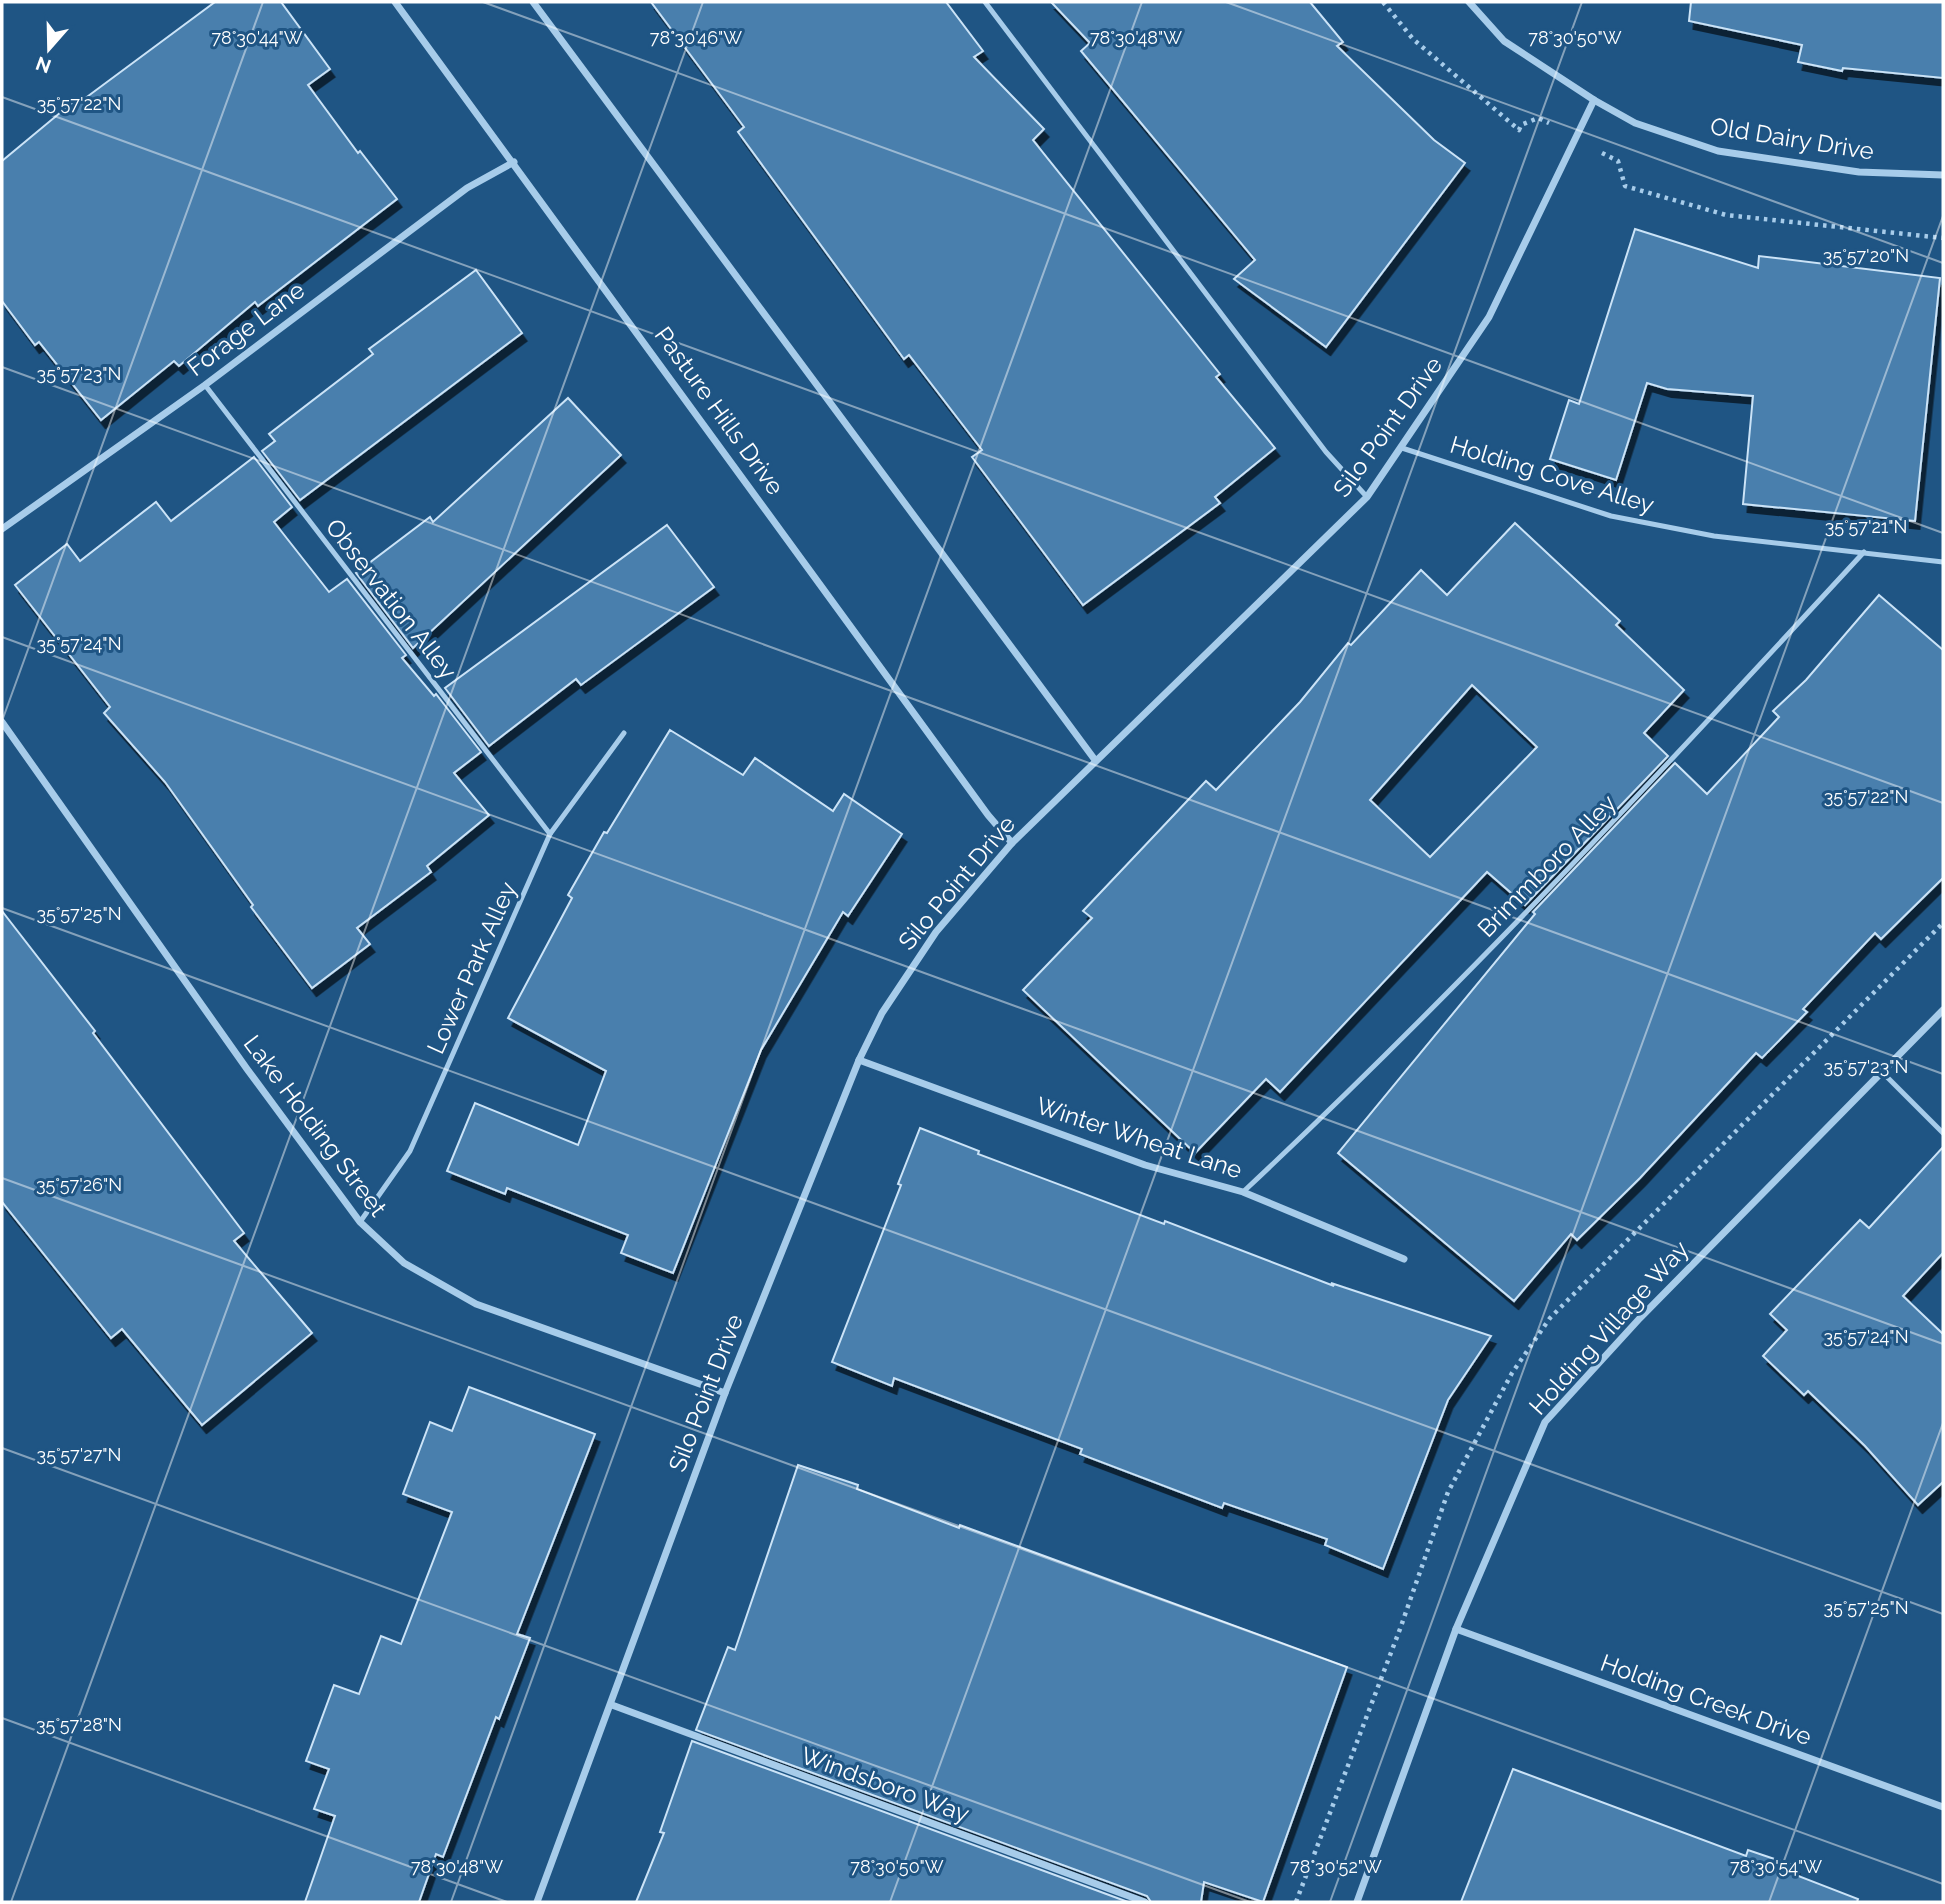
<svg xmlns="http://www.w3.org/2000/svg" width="1945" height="1904" font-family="Raleway,sans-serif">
	<defs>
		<filter id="shadow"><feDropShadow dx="4.5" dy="8" stdDeviation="0" flood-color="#0009"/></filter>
	</defs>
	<rect width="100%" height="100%" fill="#1f5584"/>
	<g fill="#487fad" stroke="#cbe3f7" stroke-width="2" fill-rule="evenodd" filter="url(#shadow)">
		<path d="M215,2H281L330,69L308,85L358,153L360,151L397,199L258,306L255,302L179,366L174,361L101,420L39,342L35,345L2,301V161L73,102L76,105Z"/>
		<path d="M651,2H946L983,51L974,57L1044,129L1033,140L1220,374L1216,377L1275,448L1215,497L1220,503L1083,605L972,457L982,450L909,355L904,359L738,132L744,127Z"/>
		<path d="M1051,2H1310L1343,42L1337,46L1434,140L1465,163L1326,347L1234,279L1255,260L1081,51L1090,43Z"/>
		<path d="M1691,2H1943V78L1843,68L1842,71L1798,62L1802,45L1689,21Z"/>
		<path d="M1635,229L1758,268L1759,256L1940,278L1915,521L1743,504L1753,396L1667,389L1647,383L1616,480L1550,459L1569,400L1579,404Z"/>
		<path d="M476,270L522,333L300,500L262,451L275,441L269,434L373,354L369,349Z"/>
		<path d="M568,398L621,455L413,648L356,573L430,517L433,522Z"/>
		<path d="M254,457L292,507L274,522L329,592L347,579L406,655L402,658L434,696L436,694L481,752L454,773L489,815L427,866L431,872L357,928L370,944L312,988L251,907L253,905L165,782L104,713L110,707L15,585L67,544L80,561L156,502L171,521Z"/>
		<path d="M1515,523L1620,621L1616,625L1684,690L1644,733L1668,756L1525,905L1487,872L1280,1092L1266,1079L1195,1153L1023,990L1092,918L1083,911L1136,855L1206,781L1216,790L1300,702L1348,643L1351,645L1421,570L1447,595ZM1472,685L1537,747L1430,857L1370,800Z"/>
		<path d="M667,525L714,587L581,685L576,679L489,746L445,688Z"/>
		<path d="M1879,595L1943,650V878L1881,939L1875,933L1803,1009L1807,1012L1762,1058L1756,1053L1640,1178L1577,1240L1571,1234L1514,1301L1338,1153L1535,914L1533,912L1675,763L1707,794L1779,717L1773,711L1806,680Z"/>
		<path d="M670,730L743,775L755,758L833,811L844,794L902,834L848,916L843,912L761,1050L673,1273L621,1253L628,1235L507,1188L505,1194L447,1171L475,1103L578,1145L606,1071L508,1018L572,898L568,895L604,832L607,833Z"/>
		<path d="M2,911L95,1031L93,1033L244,1233L234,1241L312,1333L202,1425L122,1329L111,1338L2,1202Z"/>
		<path d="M920,1128L979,1151L978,1154L1164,1224L1165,1221L1334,1286L1331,1283L1491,1336L1448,1400L1383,1569L1325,1545L1327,1539L1224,1503L1222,1508L1080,1454L1082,1449L894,1378L892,1386L832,1362L901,1185L898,1184Z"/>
		<path d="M1943,1147V1253L1903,1296L1943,1334V1482L1918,1505L1865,1446L1808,1391L1804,1395L1763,1356L1787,1330L1770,1314L1860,1220L1869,1228Z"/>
		<path d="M469,1387L595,1434L517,1634L530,1638L499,1719L496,1717L443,1857L436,1854L419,1902H305L335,1816L314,1809L329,1769L306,1761L334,1685L359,1694L381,1636L401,1644L452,1512L403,1494L430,1422L452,1431Z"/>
		<path d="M798,1465L858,1485L857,1489L959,1528L960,1525L1347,1667L1263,1902L1204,1882L1201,1902H1151L1147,1896L696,1730L728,1647L735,1650Z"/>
		<path d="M692,1741L1128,1902H636L664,1833L660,1832Z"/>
		<path d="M1513,1769L1746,1856L1748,1850L1795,1866L1793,1874L1858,1899L1857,1902H1461Z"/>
	</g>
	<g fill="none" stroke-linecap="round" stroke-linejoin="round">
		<g stroke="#a7ccea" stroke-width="4.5" stroke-dasharray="3.5 5" stroke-linecap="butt">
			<path d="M1383,2L1413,39L1519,130L1521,125L1538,118L1549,123"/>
			<path d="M1602,153L1618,161L1625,186L1726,215L1943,238"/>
			<path d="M1296,1902L1400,1629L1448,1492L1512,1373L1550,1318L1943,923"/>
		</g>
		<g stroke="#a7ccea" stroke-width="5">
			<path d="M985,2L1326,452L1367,497"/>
			<path d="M205,385L550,834"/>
			<path d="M1402,448L1611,516L1714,536L1943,562"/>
			<path d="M1881,1071L1943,1133"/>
			<path d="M1243,1192C1460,989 1662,771 1864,552"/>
			<path d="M360,1222L410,1151L550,834L624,733"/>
		</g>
		<g stroke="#a7ccea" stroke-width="7">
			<path d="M395,2L988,815L1012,843"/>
			<path d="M533,2L1095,760"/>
			<path d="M1469,2L1504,41L1594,100L1635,123L1718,151L1859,172L1943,175"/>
			<path d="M2,529L205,385L467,188L514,162"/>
			<path d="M2,722L247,1069L360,1222L404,1263L476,1304L725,1393"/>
			<path d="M859,1060L1145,1165L1243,1192L1404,1259"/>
			<path d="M1456,1629L1943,1807"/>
			<path d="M612,1705L1145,1902"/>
			<path d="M537,1902L725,1393L859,1060L882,1013L936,932L1012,843L1367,497L1489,317L1594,100"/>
			<path d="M1357,1902L1456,1629L1545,1422L1640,1318L1943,1010"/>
		</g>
	</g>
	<path fill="none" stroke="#fff" stroke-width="2" stroke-opacity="0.45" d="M483,2L1943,533M1226,2L1943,263M2,97L1943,803M2,367L1943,1074M2,637L1943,1344M2,721L263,2M2,908L1943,1614M2,1178L1943,1884M2,1448L1250,1902M2,1718L507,1902M11,1902L703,2M451,1902L1142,2M890,1902L1582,2M1330,1902L1943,216M1769,1902L1943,1423"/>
	<g text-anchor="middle" stroke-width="6" stroke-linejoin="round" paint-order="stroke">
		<g font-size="24" fill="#fff" stroke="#1f5584">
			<text transform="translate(1792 139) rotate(9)" y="8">Old Dairy Drive</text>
			<text transform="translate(246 329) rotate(-37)" y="8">Forage Lane</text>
			<text transform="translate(719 411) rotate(54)" y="8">Pasture Hills Drive</text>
			<text transform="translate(1388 427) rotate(-54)" y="8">Silo Point Drive</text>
			<text transform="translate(1552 475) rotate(17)" y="8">Holding Cove Alley</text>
			<text transform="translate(391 599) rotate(52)" y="8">Observation Alley</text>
			<text transform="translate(1547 866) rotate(-46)" y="8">Brimmboro Alley</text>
			<text transform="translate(957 883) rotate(-50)" y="8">Silo Point Drive</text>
			<text transform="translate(472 968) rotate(-66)" y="8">Lower Park Alley</text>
			<text transform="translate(315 1126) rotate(53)" y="8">Lake Holding Street</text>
			<text transform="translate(1139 1138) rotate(18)" y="8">Winter Wheat Lane</text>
			<text transform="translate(1609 1328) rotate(-48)" y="8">Holding Village Way</text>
			<text transform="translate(706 1393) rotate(-69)" y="8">Silo Point Drive</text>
			<text transform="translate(1706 1700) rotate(20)" y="8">Holding Creek Drive</text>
			<text transform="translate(885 1785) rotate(20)" y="8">Windsboro Way</text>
		</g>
	</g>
	<g font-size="18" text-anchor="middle" fill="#fff" stroke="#1f5584" stroke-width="6" stroke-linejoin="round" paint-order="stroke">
		<text x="257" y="44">78°30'44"W</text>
		<text x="696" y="44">78°30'46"W</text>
		<text x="1136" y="44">78°30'48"W</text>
		<text x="1575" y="44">78°30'50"W</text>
		<text x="79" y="110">35°57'22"N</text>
		<text x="1866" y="262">35°57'20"N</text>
		<text x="79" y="380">35°57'23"N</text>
		<text x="1866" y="533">35°57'21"N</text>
		<text x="79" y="650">35°57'24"N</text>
		<text x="1866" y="803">35°57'22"N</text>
		<text x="79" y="920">35°57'25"N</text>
		<text x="1866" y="1073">35°57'23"N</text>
		<text x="79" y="1191">35°57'26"N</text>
		<text x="1866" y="1343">35°57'24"N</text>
		<text x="79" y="1461">35°57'27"N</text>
		<text x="1866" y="1614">35°57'25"N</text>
		<text x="79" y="1731">35°57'28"N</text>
		<text x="457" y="1873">78°30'48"W</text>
		<text x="897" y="1873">78°30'50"W</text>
		<text x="1336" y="1873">78°30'52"W</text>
		<text x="1776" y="1873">78°30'54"W</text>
	</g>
	<rect width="1945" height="1904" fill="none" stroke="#ffffff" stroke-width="7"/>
	<g transform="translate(49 49) rotate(200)" stroke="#1f5584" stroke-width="5" paint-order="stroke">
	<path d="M0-5L12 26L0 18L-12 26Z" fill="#ffffff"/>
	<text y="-10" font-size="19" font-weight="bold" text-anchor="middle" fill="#ffffff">N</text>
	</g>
</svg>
